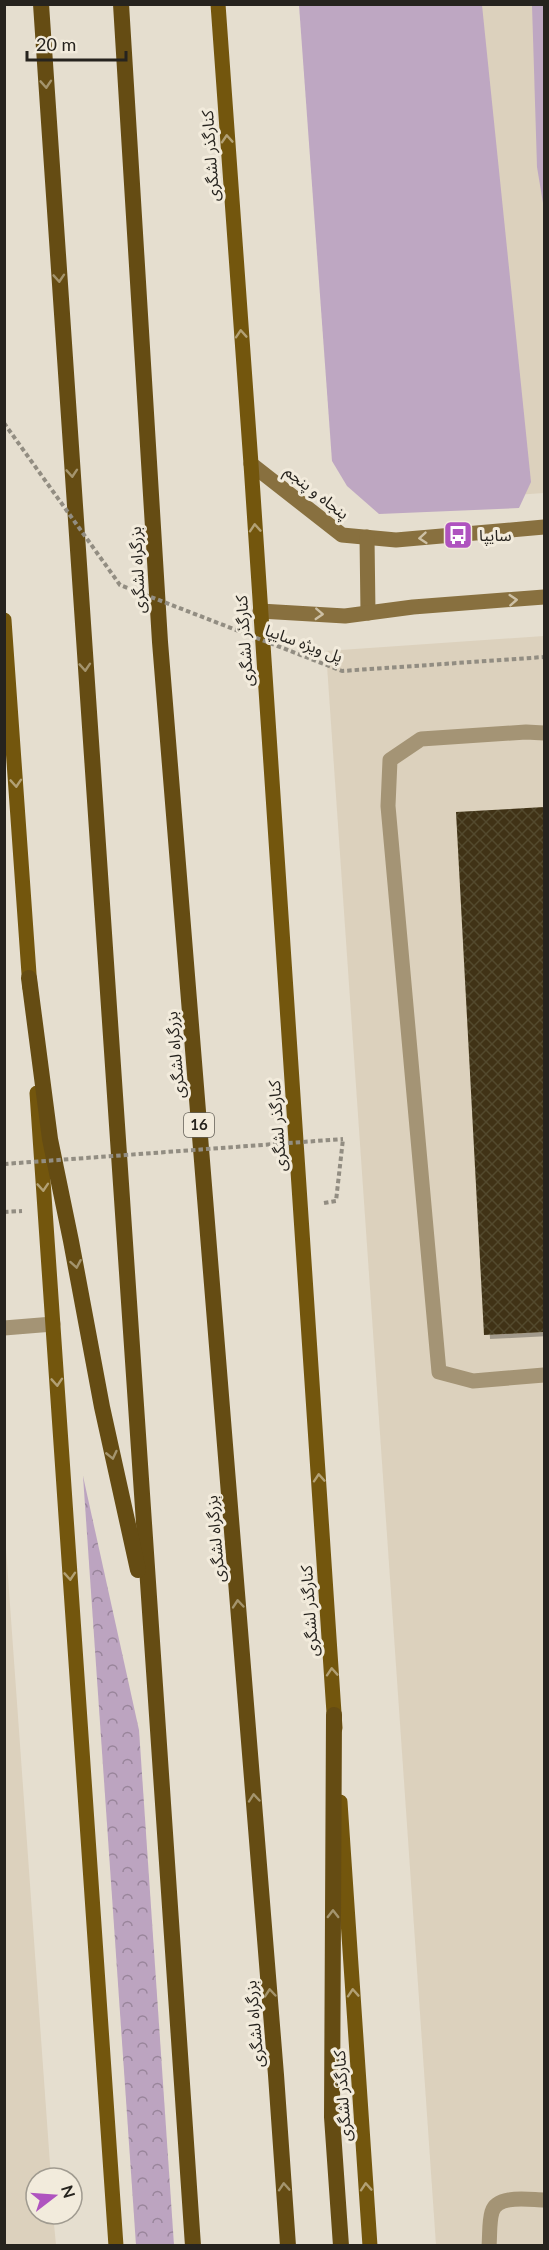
<svg xmlns="http://www.w3.org/2000/svg" width="549" height="2250" font-family="Lato,'Noto Sans Arabic',sans-serif">
	<defs>
		<pattern id="forest-crowns" width="20" height="18" patternUnits="userSpaceOnUse" patternTransform="scale(1.5)"><rect width="20" height="18" fill="#bca4c0"/><path d="M2 6a3 3 0 1 1 6 0M12 15a3 3 0 1 1 6 0" fill="none" stroke="#99859b"/></pattern>
		<pattern id="building-cross-hatch" width="8" height="8" patternUnits="userSpaceOnUse" patternTransform="scale(1.5)"><rect width="8" height="8" fill="#403316"/><path d="M0 0l8 8M0 8l8-8" fill="none" stroke="#53482f"/></pattern>
		<filter id="shadow"><feDropShadow dx="6" dy="4" stdDeviation="0" flood-color="#0004"/></filter>
	</defs>
	<rect width="100%" height="100%" fill="#e5decf"/>
	<g fill="#dcd1bd">
		<path d="M305,5H544V493L386,504Z"/>
		<path d="M544,636V2245H436L326,651Z"/>
		<path d="M4,1521L51,2178H36V2214H53L56,2245H5Z"/>
	</g>
	<g fill="#bea7c2">
		<path d="M299,5H482L531,482L519,508L379,514L347,486L332,461Z"/>
		<path d="M532,5H544V209L537,167Z"/>
	</g>
	<path fill="url(#forest-crowns)" d="M83,1476L139,1730L174,2245H136Z"/>
	<path fill="url(#building-cross-hatch)" filter="url(#shadow)" d="M544,807V1332L484,1335L456,812Z"/>
	<g fill="none" stroke-linecap="round" stroke-linejoin="round">
		<g stroke="#928d82" stroke-width="4" stroke-dasharray="4.5 3" stroke-linecap="butt">
			<path d="M324,1203L336,1201L343,1139"/>
			<path d="M4,1212L22,1211"/>
		</g>
		<g stroke="#a49475" stroke-width="15">
			<path d="M544,733L526,732L421,739L390,760L388,806L439,1372L473,1381L544,1375"/>
			<path d="M4,1328L53,1324"/>
			<path d="M489,2246C490,2235 489,2222 492,2212C497,2194 530,2200 544,2200"/>
		</g>
		<g stroke="#88703f" stroke-width="15">
			<path d="M251,464L342,535L396,540L544,527"/>
			<path d="M367,537L368,613"/>
			<path d="M260,611L345,616L413,607L544,597"/>
		</g>
		<g stroke="#73560d" stroke-width="15">
			<path d="M218,4L251,464L335,1728"/>
			<path d="M4,620L30,988"/>
			<path d="M37,1093L116,2246"/>
			<path d="M340,1802L370,2246"/>
		</g>
		<g stroke="#654c13" stroke-width="16">
			<path d="M41,4L193,2246"/>
			<path d="M121,4L160,642L276,2075L288,2246"/>
			<path d="M29,978L50,1139L71,1241L102,1407L138,1570"/>
			<path d="M334,1715L332,2117L341,2246"/>
		</g>
		<g stroke="#928d82" stroke-width="4" stroke-dasharray="4.5 3" stroke-linecap="butt">
			<path d="M4,423L120,585L342,671L544,657"/>
			<path d="M4,1164L343,1139"/>
		</g>
	</g>
	<defs><path id="oneway-chevron" d="M-2-3.5L2.5 0L-2 3.5" fill="none" stroke-width="1.6" stroke-linecap="round" stroke-linejoin="round" transform="scale(1.5)"/></defs>
	<g stroke="#a4946d">
		<use href="#oneway-chevron" transform="translate(46 84) rotate(86)"/>
		<use href="#oneway-chevron" transform="translate(59 278) rotate(86)"/>
		<use href="#oneway-chevron" transform="translate(72 473) rotate(86)"/>
		<use href="#oneway-chevron" transform="translate(85 667) rotate(86)"/>
		<use href="#oneway-chevron" transform="translate(76 1264) rotate(80)"/>
		<use href="#oneway-chevron" transform="translate(112 1455) rotate(77)"/>
		<use href="#oneway-chevron" transform="translate(238 1604) rotate(-95)"/>
		<use href="#oneway-chevron" transform="translate(254 1798) rotate(-95)"/>
		<use href="#oneway-chevron" transform="translate(333 1914) rotate(-90)"/>
		<use href="#oneway-chevron" transform="translate(270 1993) rotate(-95)"/>
		<use href="#oneway-chevron" transform="translate(284 2187) rotate(-94)"/>
	</g>
	<g stroke="#b2a074">
		<use href="#oneway-chevron" transform="translate(227 139) rotate(-94)"/>
		<use href="#oneway-chevron" transform="translate(241 334) rotate(-94)"/>
		<use href="#oneway-chevron" transform="translate(255 528) rotate(-94)"/>
		<use href="#oneway-chevron" transform="translate(16 783) rotate(86)"/>
		<use href="#oneway-chevron" transform="translate(43 1187) rotate(86)"/>
		<use href="#oneway-chevron" transform="translate(57 1382) rotate(86)"/>
		<use href="#oneway-chevron" transform="translate(319 1478) rotate(-94)"/>
		<use href="#oneway-chevron" transform="translate(70 1576) rotate(86)"/>
		<use href="#oneway-chevron" transform="translate(332 1672) rotate(-94)"/>
		<use href="#oneway-chevron" transform="translate(353 1993) rotate(-94)"/>
		<use href="#oneway-chevron" transform="translate(366 2187) rotate(-94)"/>
	</g>
	<g stroke="#cdc0a5">
		<use href="#oneway-chevron" transform="translate(423 538) rotate(175)"/>
		<use href="#oneway-chevron" transform="translate(513 600) rotate(-4)"/>
		<use href="#oneway-chevron" transform="translate(319 614) rotate(3)"/>
	</g>
	<defs>
		<g id="bus-square" transform="scale(1.5)"><rect x="-9" y="-9" width="18" height="18" rx="4" fill="#af53bf" stroke="#f2ebdc"/><path d="M-5-6H5V4H4V6H2V4H-2V6H-4V4H-5ZM-3.5-4V0h7V-4ZM-3.5 1.2v1.5H-2V1.2ZM2 1.2v1.5H3.5V1.2Z" fill="#fff"/></g>
	</defs>
	<g fill-rule="evenodd">
		<use href="#bus-square" x="458" y="535"/>
	</g>
	<g text-anchor="middle" stroke-width="6" stroke-linejoin="round" paint-order="stroke">
		<rect fill="#f2ebdc" stroke="#635f57" stroke-width="1.5" x="184" y="1113" width="30" height="24" rx="4.5"/>
		<g font-size="15" font-weight="bold" fill="#26231e">
			<text x="199" y="1130">16</text>
		</g>
		<g font-size="16" fill="#26231e" stroke="#f2ebdc">
			<text transform="translate(210 156) rotate(-94)" y="6">کنارگذر لشگری</text>
			<text transform="translate(317 492) rotate(38)" y="6">پنجاه و پنجم</text>
			<text transform="translate(137 570) rotate(-93)" y="6">بزرگراه لشگری</text>
			<text transform="translate(244 641) rotate(-94)" y="6">کنارگذر لشگری</text>
			<text transform="translate(304 643) rotate(20)" y="6">پل ویژه سایپا</text>
			<text transform="translate(175 1055) rotate(-95)" y="6">بزرگراه لشگری</text>
			<text transform="translate(277 1126) rotate(-94)" y="6">کنارگذر لشگری</text>
			<text transform="translate(215 1539) rotate(-95)" y="6">بزرگراه لشگری</text>
			<text transform="translate(309 1611) rotate(-94)" y="6">کنارگذر لشگری</text>
			<text transform="translate(254 2024) rotate(-95)" y="6">بزرگراه لشگری</text>
			<text transform="translate(342 2096) rotate(-94)" y="6">کنارگذر لشگری</text>
		</g>
		<g font-size="16" fill="#26231e" stroke="#f2ebdc" text-anchor="start">
			<text x="479" y="541">سایپا</text>
		</g>
	</g>
	<rect width="549" height="2250" fill="none" stroke="#26231e" stroke-width="12"/>
	<g transform="translate(54 2196) rotate(73)"><circle r="28" fill="#f2ebdc" stroke="#a09b90" stroke-width="1.5"/>
	<path d="M0-4.5L10 22L0 15L-10 22Z" fill="#af53bf"/>
	<text y="-9" font-size="16" font-weight="bold" text-anchor="middle" fill="#26231e">N</text>
	</g>
	<path d="M27 51v9h99v-9" fill="none" stroke="#26231e" stroke-width="3"/>
	<text x="36" y="51" font-size="18" fill="#26231e" stroke="#f2ebdc" stroke-width="4.5" paint-order="stroke">20 m</text>
</svg>
